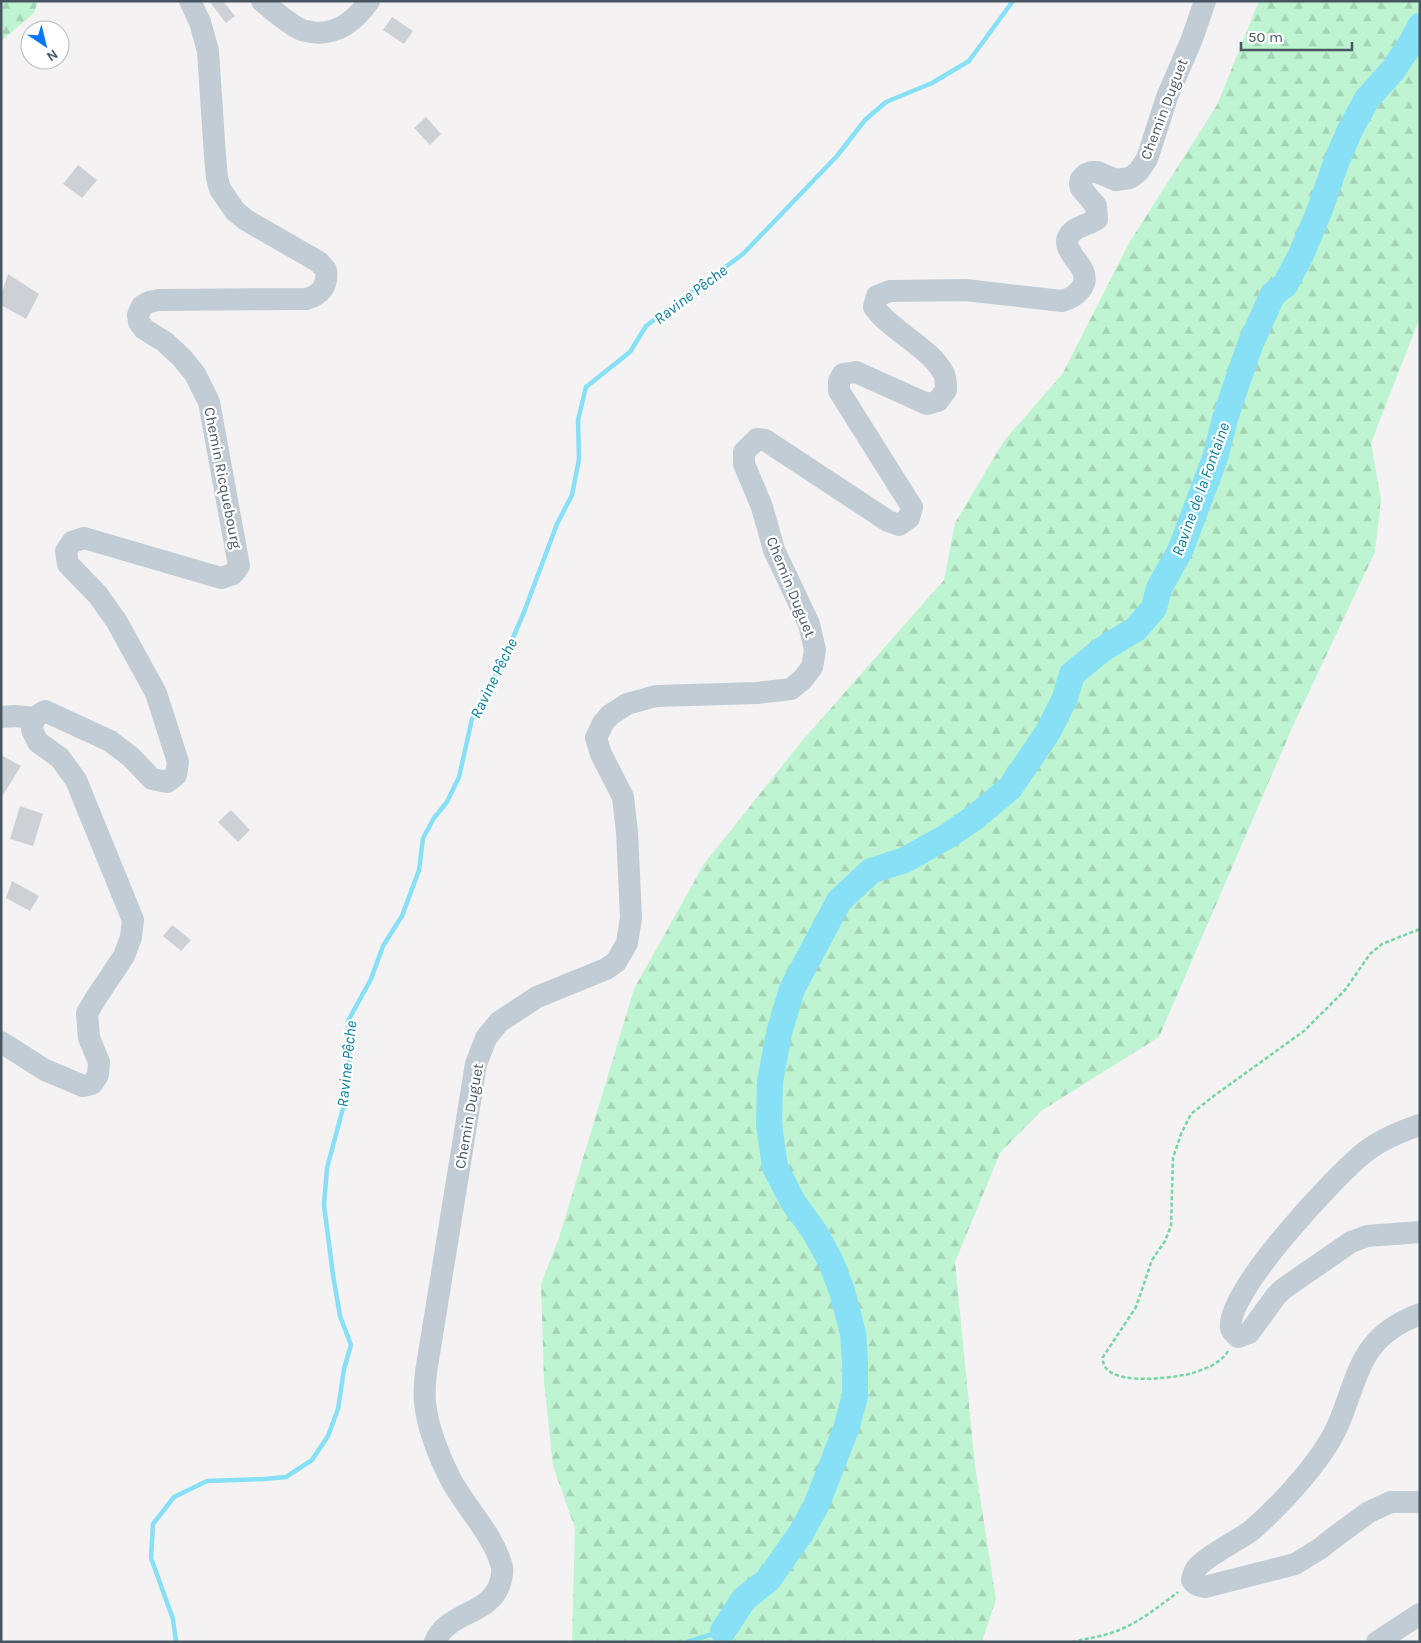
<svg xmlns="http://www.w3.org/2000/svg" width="1421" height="1643" font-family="Karla,sans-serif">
	<defs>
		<pattern id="forest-firs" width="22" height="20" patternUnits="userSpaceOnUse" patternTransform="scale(1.25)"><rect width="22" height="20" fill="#bef4d1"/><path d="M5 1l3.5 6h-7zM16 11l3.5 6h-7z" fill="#a5d3b6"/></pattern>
	</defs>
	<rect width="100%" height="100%" fill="#f4f2f2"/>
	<g fill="url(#forest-firs)">
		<path d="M1,1H38L34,13L1,41Z"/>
		<path d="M1259,1H1420V317L1371,443L1381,499L1375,552L1292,728L1159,1037L1041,1111L1000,1153L955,1262L975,1466L996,1599L982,1642H572L575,1528L553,1466L544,1381L541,1284L559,1238L634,989L704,864L802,741L944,580L955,523L1004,441L1063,373L1129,243L1217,105Z"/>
	</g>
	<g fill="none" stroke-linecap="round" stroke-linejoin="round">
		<g stroke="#87e0f5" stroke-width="4.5">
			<path d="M176,1642L173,1619L151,1558L153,1524L174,1497L207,1481L264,1479L286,1477L312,1460L328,1436L338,1409L344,1369L351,1345L340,1316L333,1275L324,1205L327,1168L346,1097L350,1056L348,1021L371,979L383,946L402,916L419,870L423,838L434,818L447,802L459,777L472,719L504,659L524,612L557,524L572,495L579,459L578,420L586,387L630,352L646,326L743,254L837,156L865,120L886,102L932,83L969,61L1013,1"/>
			<path d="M687,1642L723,1631"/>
			<path d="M715,1642L722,1632"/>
		</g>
		<path stroke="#87e0f5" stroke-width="26" d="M723,1631L744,1599L768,1580L801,1533L816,1506L846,1429L855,1396V1362L853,1333L842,1291L830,1260L814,1231L793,1202L775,1167L769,1124L770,1082L779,1033L792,989L839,901L871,871L905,860L946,837L974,818L1010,788L1048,732L1065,698L1072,674L1103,649L1136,629L1154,608L1159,588L1180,551L1197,506L1215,458L1226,415L1250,345L1273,294L1285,285L1300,257L1319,212L1337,160L1350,130L1367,99L1393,70L1410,45L1420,26"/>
	</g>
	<g fill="#cdd1d6">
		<path d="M209,1H223L235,16L226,23Z"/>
		<path d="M392,17L413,31L404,44L383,30Z"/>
		<path d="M426,117L441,134L430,145L414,128Z"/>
		<path d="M78,165L97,180L82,198L63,184Z"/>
		<path d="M8,274L39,294L26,319L1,305V296Z"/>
		<path d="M1,755L21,766L1,798Z"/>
		<path d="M20,806L43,814L33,846L10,839Z"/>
		<path d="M231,810L250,830L238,842L218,822Z"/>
		<path d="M12,881L39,896L30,911L6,898Z"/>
		<path d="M172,925L191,940L181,951L163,936Z"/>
	</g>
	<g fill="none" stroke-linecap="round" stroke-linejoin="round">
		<g stroke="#72d6a2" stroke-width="2.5" stroke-dasharray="4 2.5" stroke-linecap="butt">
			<path d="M1228,1351C1224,1358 1218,1362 1211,1366C1204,1369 1196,1372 1189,1374C1171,1378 1100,1388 1103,1357L1136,1307L1152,1260L1165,1241L1171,1226L1173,1158L1181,1134L1191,1114L1211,1098L1304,1031L1345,990L1370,954L1382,944L1420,929"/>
			<path d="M1072,1642C1085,1639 1098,1637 1111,1633C1136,1625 1157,1608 1178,1592"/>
		</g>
		<g stroke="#c1ccd4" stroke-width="22">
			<path d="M262,1C274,11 286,22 300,29C303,31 307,31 311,32C337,36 355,21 369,1"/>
			<path d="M1,717L15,716L34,718"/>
			<path d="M1,1042L45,1070L83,1086L92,1084L98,1075L99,1062L89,1038L87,1013L96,998L124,956L131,937L133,920L76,780L60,758L38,742L32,730L34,718L45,711L110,741L131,757L152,779L167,782L176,775L178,762L156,693L117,622L98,595L68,564L66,551L72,542L84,538L221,578L233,574L239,566L209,402L195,374L182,358L165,342L144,329L139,322L138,315L142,306L149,302L159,300L306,299C321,295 328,286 326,270L319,262L246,220L235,211L220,189L217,178L215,156L208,51L200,22L190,1"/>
			<path d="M1420,1125C1400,1132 1382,1139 1365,1152C1336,1175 1225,1293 1231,1328C1232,1332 1235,1334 1238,1337L1249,1333L1276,1296L1283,1289L1351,1242L1367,1236L1420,1232"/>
			<path d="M1420,1314C1359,1337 1360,1373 1338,1425C1328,1448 1311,1469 1295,1487C1282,1502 1267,1517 1252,1530C1239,1540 1203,1558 1196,1569C1194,1572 1193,1576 1192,1580C1195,1585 1199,1586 1205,1587L1295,1564L1321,1548L1332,1539L1369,1512L1391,1502H1420"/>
			<path d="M435,1642C447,1612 488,1615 499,1586C501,1581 503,1572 502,1567C494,1535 465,1507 450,1478C439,1457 427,1426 425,1402C424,1393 425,1382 426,1372L476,1064L486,1038L499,1022L537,997L606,969L616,962L627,943L631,918L627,832L623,797L601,754L596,738L603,723L610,715L627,704L656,696L757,693L791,689L803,679L812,667L815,650L809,624L774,550L762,507L744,464V452L757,439L765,440L888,521L899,525L909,518L912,507L839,391V381L843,374L856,372L927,404L938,401L946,390C946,385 946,379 944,374C930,347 892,332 874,307L877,296L890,291L965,290L1062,301C1074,298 1090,286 1083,271C1078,259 1057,245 1073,231C1079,226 1090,224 1097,219L1096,206L1081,188L1080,184L1081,179L1086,174L1092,172H1097L1116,180L1130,178L1138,172L1147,159L1167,97L1192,39L1205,1"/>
			<path d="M1377,1642L1420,1614"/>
		</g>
	</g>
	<g text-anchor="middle" stroke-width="4.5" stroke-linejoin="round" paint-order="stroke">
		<g font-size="15" fill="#475661" stroke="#fff">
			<text transform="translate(1164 109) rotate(-69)" y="5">Chemin Duguet</text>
			<text transform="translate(223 478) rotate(79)" y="5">Chemin Ricquebourg</text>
			<text transform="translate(791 587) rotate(68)" y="5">Chemin Duguet</text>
			<text transform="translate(469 1116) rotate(-80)" y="5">Chemin Duguet</text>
		</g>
		<g font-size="16" font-style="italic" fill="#037e9a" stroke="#fff">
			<text transform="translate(690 294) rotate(-37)" y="6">Ravine Pêche</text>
			<text transform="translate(1200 489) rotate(-70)" y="6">Ravine de la Fontaine</text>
			<text transform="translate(493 678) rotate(-64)" y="6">Ravine Pêche</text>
			<text transform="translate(346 1064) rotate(-84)" y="6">Ravine Pêche</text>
		</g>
	</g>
	<rect width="1421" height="1643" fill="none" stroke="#475661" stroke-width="5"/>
	<g transform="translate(45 45) rotate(145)"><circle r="24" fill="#ffffff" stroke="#b5bbc0"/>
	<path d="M0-4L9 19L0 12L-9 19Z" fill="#0977f7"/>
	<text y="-8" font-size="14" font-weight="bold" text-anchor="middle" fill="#475661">N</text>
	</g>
	<path d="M1241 42v8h111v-8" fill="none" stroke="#475661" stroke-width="2.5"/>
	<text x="1248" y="42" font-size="15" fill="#475661" stroke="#ffffff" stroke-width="4" paint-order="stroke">50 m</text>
</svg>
